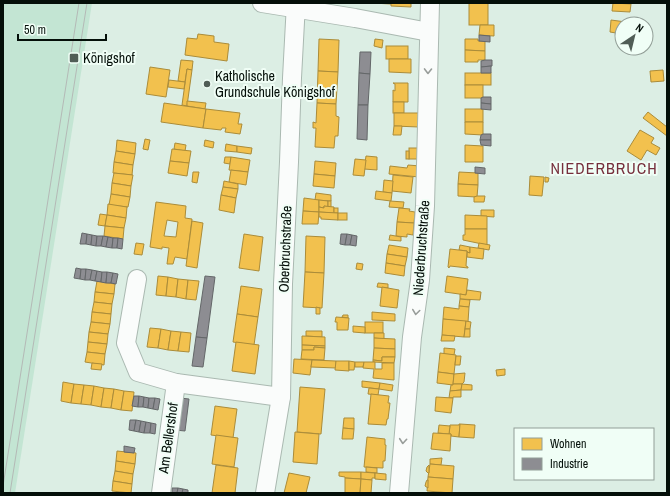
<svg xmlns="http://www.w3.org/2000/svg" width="670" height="496" font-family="'Archivo Narrow',sans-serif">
	<rect width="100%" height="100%" fill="#dceee4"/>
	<path fill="#c3e5d3" d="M3,3H92L15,493H3Z"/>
	<g fill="#f2c14e" stroke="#ab8c39" fill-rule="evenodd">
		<path d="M372,3H411V7L391,6V4Z"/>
		<rect x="469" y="3" width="19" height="22"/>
		<path d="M613,3L631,4L630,12L612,11Z"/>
		<path d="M611,20L626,22V24H622V34L610,32Z"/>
		<path d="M480,25H494V36L479,35Z"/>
		<path d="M198,34L214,36V42L229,44L227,61L185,55L187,38L197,39Z"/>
		<path d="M319,39L339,40L338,72L318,71Z"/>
		<path d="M375,39L383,40L382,48L374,46Z"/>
		<path d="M465,39H478V41H485V51L465,50Z"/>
		<rect x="386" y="46" width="22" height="13"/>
		<path d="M465,50L485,51V60H478V62H465Z"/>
		<path d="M389,59H411V73L389,72Z"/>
		<path d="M181,60L193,61L192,70L187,69L185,82L178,81Z"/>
		<path d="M150,67L170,70L166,97L146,94Z"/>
		<path d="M187,69L192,70L187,106L182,105Z"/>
		<path d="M663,70L664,81L651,82L650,71Z"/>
		<path d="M318,71L338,72L336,104L317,103Z"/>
		<rect x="465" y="73" width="26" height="12"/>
		<path d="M169,80L185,82L184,89L168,87Z"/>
		<path d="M393,83H408V102H393V90L395,91V84Z"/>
		<rect x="465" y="85" width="18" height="13"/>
		<path d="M187,101L206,103L205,109L187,106Z"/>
		<rect x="393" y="102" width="11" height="11"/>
		<path d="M164,103L206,109L203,128L161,122Z"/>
		<path d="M317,103L336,104V116L339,117L338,136H335L334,148L315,147L316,128H313V122L316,123Z"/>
		<path d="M206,109L240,113L238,124H242L240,134L225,132L226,128H222L221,130L203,128Z"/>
		<rect x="465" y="109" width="18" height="13"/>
		<path d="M648,112L667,127V136L643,118Z"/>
		<path d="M394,113H419V127L394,126Z"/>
		<path d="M465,122H483V135L465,134Z"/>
		<path d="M394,126H402L401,135H393Z"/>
		<path d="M640,130L654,138L651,143L660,148L656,155L647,150L641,160L627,151Z"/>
		<path d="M145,139L150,140L148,150L143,149Z"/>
		<path d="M117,140L136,143L135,154L116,151Z"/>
		<path d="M205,140L214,142L213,148L204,146Z"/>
		<path d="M175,143L186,145L185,151L174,149Z"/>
		<path d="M226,144L237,146V152L225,151Z"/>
		<path d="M465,145L483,146V162H465Z"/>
		<path d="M237,146L252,148L251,154L237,152Z"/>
		<rect x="409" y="148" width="10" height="11"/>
		<path d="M172,149L191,151L189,163L170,161Z"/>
		<path d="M116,151L135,154L133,165L114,162Z"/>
		<rect x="406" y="151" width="3" height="8"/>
		<path d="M366,156L377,157V170L364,169Z"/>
		<path d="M225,157H231L230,164L224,163Z"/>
		<path d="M231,157L250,160L248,172L229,170Z"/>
		<path d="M355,159L366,160L364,176L353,175Z"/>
		<path d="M170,161L189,163L187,176L168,173Z"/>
		<path d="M315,161L336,163L335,176L314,174Z"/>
		<path d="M114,162L133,165L132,175L113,173Z"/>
		<path d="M408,165L420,166L419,177L389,174L390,166L407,168Z"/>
		<path d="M231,170L248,172L246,185L229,182Z"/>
		<path d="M193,172H199L197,183L192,182Z"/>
		<path d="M459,172L478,173V185L458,184Z"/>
		<path d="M114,173L133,175L131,186L112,183Z"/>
		<path d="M314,174L335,176L334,188L313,186Z"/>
		<path d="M393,175L413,177L411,193L392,191Z"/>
		<path d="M530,176L544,177L542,196L529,195Z"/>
		<path d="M545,177L549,178L548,182H545Z"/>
		<path d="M384,180L393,181L392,193L383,192Z"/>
		<path d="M224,181L238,184V189L223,187Z"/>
		<path d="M112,183L131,186L130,197L111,194Z"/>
		<path d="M458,184L478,185L477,197L458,196Z"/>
		<path d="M223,187L238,189L236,198L221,195Z"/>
		<path d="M376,191L392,193L391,201L375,199Z"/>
		<path d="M316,193L331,195V201L315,200Z"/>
		<path d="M111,194L130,197L128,207L109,205Z"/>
		<path d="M221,195L236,198L234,213L219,210Z"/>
		<path d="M477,196H485L484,202H474V197Z"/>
		<path d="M304,198L319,200V212L303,211Z"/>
		<path d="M319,200L328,201V207L324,206V208L319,207Z"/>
		<rect x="328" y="201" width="3" height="6"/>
		<path d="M390,201L404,202L403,208L389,207Z"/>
		<path d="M156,202L186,206L185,218L192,219L187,259L175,257L173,264H167L169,248L162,247V249L150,247ZM167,220L178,222L176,237L164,236Z"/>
		<path d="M108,204L127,207L126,218L107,215Z"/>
		<path d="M324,206L334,207V213L319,212V207L324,208Z"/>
		<rect x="334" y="208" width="4" height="5"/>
		<path d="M399,208L410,209L409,211L415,212L414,223L397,222Z"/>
		<path d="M481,210H494V217L481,216Z"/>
		<path d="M303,211L319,212L318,224H302Z"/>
		<path d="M319,212L338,213V220L321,219V217H319Z"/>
		<rect x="338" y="213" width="9" height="7"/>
		<path d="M100,214L107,215L105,226L98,225Z"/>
		<path d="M107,215L126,218L124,228L105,226Z"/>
		<path d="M465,215L487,216V229H465Z"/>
		<path d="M192,221L203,223L197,268L186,266Z"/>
		<path d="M397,222L414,223L413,235L407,234V237L396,236Z"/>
		<path d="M105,226L124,228L123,239L104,236Z"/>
		<path d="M465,229H487V245L463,240V235H465Z"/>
		<path d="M244,234L263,237L259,271L239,268Z"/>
		<path d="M390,235L401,237V241L389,240Z"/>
		<path d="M306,236L325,237L324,273L305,272Z"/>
		<path d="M136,243L144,244L142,255L134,254Z"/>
		<path d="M479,243L490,245L489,250L478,248Z"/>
		<path d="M389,245L408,248L407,257L387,254Z"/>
		<path d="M460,245L470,247V253L467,252V251L459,250Z"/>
		<path d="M470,247L484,249L483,259L467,257V252L470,253Z"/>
		<path d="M450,249L467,251L466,266L468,267V268L450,266L449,268L448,267Z"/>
		<path d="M387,254L407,257L405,266L386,263Z"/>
		<path d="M357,263L363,264L362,270L356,269Z"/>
		<path d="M386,263L405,266L404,276L385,273Z"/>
		<path d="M305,272L324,273L322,308L303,307Z"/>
		<path d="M158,276L168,277L166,296L156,295Z"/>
		<path d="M447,276L468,279L466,295L445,292Z"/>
		<path d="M168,277L178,279L176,297L166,296Z"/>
		<path d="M178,279L188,280L186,299L176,297Z"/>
		<path d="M188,280L199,281L196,300L186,299Z"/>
		<path d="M97,281L115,284L114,294L95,292Z"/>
		<path d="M378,283L388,284V288L377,287Z"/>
		<path d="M241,286L262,289L258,317L237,314Z"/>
		<path d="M382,287L399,290L397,308L380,306Z"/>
		<path d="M467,290L481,292L480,300L460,299V294L466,295Z"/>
		<path d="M95,292L114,294L112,304L94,302Z"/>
		<path d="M460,299L470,300L469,307L459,306Z"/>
		<path d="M94,302L112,304L111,314L92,312Z"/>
		<path d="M459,306L469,307L468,322L443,319L444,307L459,309Z"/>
		<path d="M316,307L320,308V314H316Z"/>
		<path d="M92,312L111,314L110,324L91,322Z"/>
		<path d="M372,312L395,314V321L372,320Z"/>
		<path d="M237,314L258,317L254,345L233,342Z"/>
		<path d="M343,315H348V318L342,317Z"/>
		<path d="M336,317L349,318L348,330H337V322H335Z"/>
		<path d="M443,319L466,321L464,337L442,335Z"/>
		<path d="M466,321L471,322L470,329H465Z"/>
		<path d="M91,322L110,324L108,334L89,332Z"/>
		<rect x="365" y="322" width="18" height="11"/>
		<path d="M353,326L365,327V333L353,332Z"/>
		<path d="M150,328L161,329L158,348L147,347Z"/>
		<path d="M161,329L171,331L168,350L158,348Z"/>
		<path d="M465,329H470V337H464Z"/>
		<path d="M171,331L181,332L178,351L168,350Z"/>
		<path d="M306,331H322V337L306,336Z"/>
		<path d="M89,332L108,334L107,344L88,342Z"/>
		<path d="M181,332L191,333L189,352L178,351Z"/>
		<path d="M374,333H384V339L374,338Z"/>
		<path d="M442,335L455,336L454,341H441Z"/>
		<path d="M302,336L325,337V346L302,345Z"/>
		<path d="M374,338L395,339V349L374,348Z"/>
		<path d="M88,342L107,344L105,354L87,352Z"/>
		<path d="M236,342L259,345L255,374L232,371Z"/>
		<path d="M302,345L325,346V348L314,347V350H302Z"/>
		<path d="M314,347L325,348L324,360L301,359L302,350H314Z"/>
		<path d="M374,348L395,349V357H382V361L373,360Z"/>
		<path d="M444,348L455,349L454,355L444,354Z"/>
		<path d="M87,352L105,354L104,365L85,362Z"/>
		<path d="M440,353L456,355L454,374L438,372Z"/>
		<path d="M456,356H461L460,365H455Z"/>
		<path d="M382,357H395L394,363L373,362V360L382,361Z"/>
		<path d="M294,359L312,360L310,375L293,373Z"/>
		<path d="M312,360L336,361V368L311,367Z"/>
		<path d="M336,361H349V371L335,370Z"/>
		<path d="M349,361L355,362L354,370H349Z"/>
		<path d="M355,362H364L363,367H355Z"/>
		<path d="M364,362H375V369H382V363H394V380L373,378L374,369L363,368Z"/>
		<path d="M92,363L102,364L101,370L91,369Z"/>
		<path d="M505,369V375L497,376L496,370Z"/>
		<path d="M438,372L454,374L453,385L437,383Z"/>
		<path d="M465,373L464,382L462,384H453L454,374Z"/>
		<path d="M362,381L380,383L379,389L362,387Z"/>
		<path d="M63,382L74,384L71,403L61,401Z"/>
		<path d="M380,383L393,385L392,391L379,389Z"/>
		<path d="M74,384L84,385L81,404L71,403Z"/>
		<path d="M453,384H462L461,390L450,391L451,385H453Z"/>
		<path d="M462,384L472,385V390H461Z"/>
		<path d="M84,385L94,386L91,405L81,404Z"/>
		<path d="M94,386L104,388L101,407L91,405Z"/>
		<path d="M300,387L325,389L321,434L297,432Z"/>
		<path d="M104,388L114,389L111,408L101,407Z"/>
		<path d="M369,388L379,389L378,395L368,394Z"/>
		<path d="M114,389L124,391L121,410L111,408Z"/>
		<path d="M461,390V397H453V398H449L450,391Z"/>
		<path d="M124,391L134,392L132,411L121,410Z"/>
		<path d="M371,394L389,396L388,403H390L388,419H387L386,425L368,424Z"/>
		<path d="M436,397L453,398L451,413L435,411Z"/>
		<path d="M215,406L237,409L233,438L211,435Z"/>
		<path d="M344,418H354V429L343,428Z"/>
		<path d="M459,424H460L459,437L451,436V434H449L450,425H459Z"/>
		<path d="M460,424L475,425L474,438L459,437Z"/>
		<path d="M439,425L450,426L449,434L438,433Z"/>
		<path d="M343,428L354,429L353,439H342Z"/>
		<path d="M295,432L319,434L317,464L293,462Z"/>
		<path d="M433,433L451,434L450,451L431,449Z"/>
		<path d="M216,435L238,438L234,467L212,464Z"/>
		<path d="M367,437L385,439V445H386L385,461H383V468L364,467Z"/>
		<path d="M117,451L136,453L135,464L116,461Z"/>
		<path d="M442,458L441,465L430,464V459Z"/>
		<path d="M116,461L135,464L133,474L115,471Z"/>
		<path d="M430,464L454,466L453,479L428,477Z"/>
		<path d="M216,465L238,468L235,493H212Z"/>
		<path d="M429,465V473H428L426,471L427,467Z"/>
		<path d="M366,467L377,468V473L366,472Z"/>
		<path d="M115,471L133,474L132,484L113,481Z"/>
		<path d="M339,472H361V479L345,478V477L339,476Z"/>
		<path d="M361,472L375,473V478H372V480L361,479Z"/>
		<path d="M289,473L310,477L306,493H284Z"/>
		<path d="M375,473L386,474V480L375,479Z"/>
		<path d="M428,477L453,479L452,493L427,491Z"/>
		<path d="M345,478L361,479L360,493H345Z"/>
		<path d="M361,479L372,480L371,493H360Z"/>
		<path d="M427,480H428V488L425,486L426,482Z"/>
		<path d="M113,481L132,484L131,493L112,491Z"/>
	</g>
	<g fill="#8d8d92" stroke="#646769">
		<path d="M479,35L490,36V42L479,41Z"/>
		<path d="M360,52H371L370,74L359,73Z"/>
		<path d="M485,60H492V66L481,67V61Z"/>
		<path d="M491,66V73H481V67Z"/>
		<path d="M359,73L370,74L368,105H358Z"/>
		<path d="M483,97H491V104L481,103V98Z"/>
		<path d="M481,103L491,104V110L481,109Z"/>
		<path d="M358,105H368L367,140L357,139Z"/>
		<path d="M483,134H491V140H480L481,135Z"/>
		<path d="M480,140H491V146L481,145Z"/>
		<path d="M475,167L485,168V174L475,173Z"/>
		<path d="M82,233L87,234L86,244H80Z"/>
		<path d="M87,234L92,235L91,245L86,244Z"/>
		<path d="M341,234H347L345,245L340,244Z"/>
		<path d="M347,234L352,235L350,245H345Z"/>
		<path d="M92,235L97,236L96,246L91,245Z"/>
		<path d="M352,235L357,236L356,246L350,245Z"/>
		<path d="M97,236H103L101,246H96Z"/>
		<path d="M103,236L108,237L106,247L101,246Z"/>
		<path d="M108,237L113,238L112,248L106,247Z"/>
		<path d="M113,238H118L117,248H112Z"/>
		<path d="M118,238L123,239L122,249L117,248Z"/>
		<path d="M76,268L81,269L80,279L74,278Z"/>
		<path d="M81,269H86L85,280L80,279Z"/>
		<path d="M86,269L92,270L90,280H85Z"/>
		<path d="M92,270L97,271L95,281L90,280Z"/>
		<path d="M97,271L102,272L101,282L95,281Z"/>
		<path d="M102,272H107L106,283L101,282Z"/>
		<path d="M107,272L113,273L111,283H106Z"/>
		<path d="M113,273L118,274L116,284L111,283Z"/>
		<path d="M205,276L215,277L207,338L196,337Z"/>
		<path d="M196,337L207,338L203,367L192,366Z"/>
		<path d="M134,396H139L138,407L132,406Z"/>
		<path d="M139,396L144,397L143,407H138Z"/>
		<path d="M144,397L149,398L148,408L143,407Z"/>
		<path d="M149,398H155L153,409L148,408Z"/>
		<path d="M155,398L160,399L158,410L153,409Z"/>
		<path d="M180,398L189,399L185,431L175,430Z"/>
		<path d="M130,420H136L134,431L129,430Z"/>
		<path d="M136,420L141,421L139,432L134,431Z"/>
		<path d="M141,421L146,422L144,433L139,432Z"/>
		<path d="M146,422L151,423L150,433H144Z"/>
		<path d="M151,423L156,424L155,434L150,433Z"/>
		<path d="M124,446L135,448L134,453L124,452Z"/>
		<path d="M172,488H178L177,493H172Z"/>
		<path d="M178,488L183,489L182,493H177Z"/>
		<path d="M183,489L188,490V493H182Z"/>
	</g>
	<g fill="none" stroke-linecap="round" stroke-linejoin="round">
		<g stroke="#aab9b1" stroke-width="20">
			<g id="minor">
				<path d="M262,3L355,18L429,32"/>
				<path d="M137,279L126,343L138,372L176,383L281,397"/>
				<path d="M161,493L176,383"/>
				<path d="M265,493L281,397L283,284L289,162L292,78L296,3"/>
				<path d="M399,493L412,337L420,280L425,206L430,3"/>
			</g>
		</g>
		<use href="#minor" stroke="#fafcfb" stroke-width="18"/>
		<g stroke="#b4b9b6" stroke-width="1">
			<path d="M3,486L79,3"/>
			<path d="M10,493L87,3"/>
		</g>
	</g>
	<defs><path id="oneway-chevron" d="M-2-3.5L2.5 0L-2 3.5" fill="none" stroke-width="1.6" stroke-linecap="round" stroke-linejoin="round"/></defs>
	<g stroke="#989d9a">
		<use href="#oneway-chevron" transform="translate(428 71) rotate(91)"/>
		<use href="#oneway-chevron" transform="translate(416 312) rotate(98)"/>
		<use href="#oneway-chevron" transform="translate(403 441) rotate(95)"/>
	</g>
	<g fill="#505d56" stroke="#f0fef6" stroke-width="1.5">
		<rect x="69" y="53" width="10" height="10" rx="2"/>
		<circle cx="207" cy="84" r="4"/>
	</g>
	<g text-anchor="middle" stroke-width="4" stroke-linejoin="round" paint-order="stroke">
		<g font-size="14" fill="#040f09" stroke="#f0fef6" text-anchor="start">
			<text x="83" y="63">Königshof</text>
			<text x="215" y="81">Katholische<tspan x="215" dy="16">Grundschule Königshof</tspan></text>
		</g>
		<g font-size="14" fill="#040f09" stroke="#f0fef6">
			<text transform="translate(421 248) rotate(-86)" y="5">Niederbruchstraße</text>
			<text transform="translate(285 249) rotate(-88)" y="5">Oberbruchstraße</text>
			<text transform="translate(168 438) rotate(-82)" y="5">Am Bellershof</text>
		</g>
		<g font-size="16" letter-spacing="1" fill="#762f3c" stroke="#f0fef6">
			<text x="604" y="174">NIEDERBRUCH</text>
		</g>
	</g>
	<rect width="670" height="496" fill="none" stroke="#040f09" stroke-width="8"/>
	<rect x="514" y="428" width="140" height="52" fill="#f0fef6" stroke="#929e97"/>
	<rect x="522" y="438" width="20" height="12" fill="#f2c14e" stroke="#929e97"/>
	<text x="550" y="448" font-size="12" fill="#040f09">Wohnen</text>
	<rect x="522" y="458" width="20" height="12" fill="#8d8d92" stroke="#929e97"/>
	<text x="550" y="468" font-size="12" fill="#040f09">Industrie</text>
	<g transform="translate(634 36) rotate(35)"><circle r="19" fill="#f0fef6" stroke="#929e97"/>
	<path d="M0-3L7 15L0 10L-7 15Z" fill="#505d56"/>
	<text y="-6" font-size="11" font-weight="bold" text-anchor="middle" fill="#040f09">N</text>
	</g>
	<path d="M18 34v6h88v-6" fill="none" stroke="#040f09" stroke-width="2"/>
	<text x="24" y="34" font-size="12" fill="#040f09" stroke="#f0fef6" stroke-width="3" paint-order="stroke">50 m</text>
</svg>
